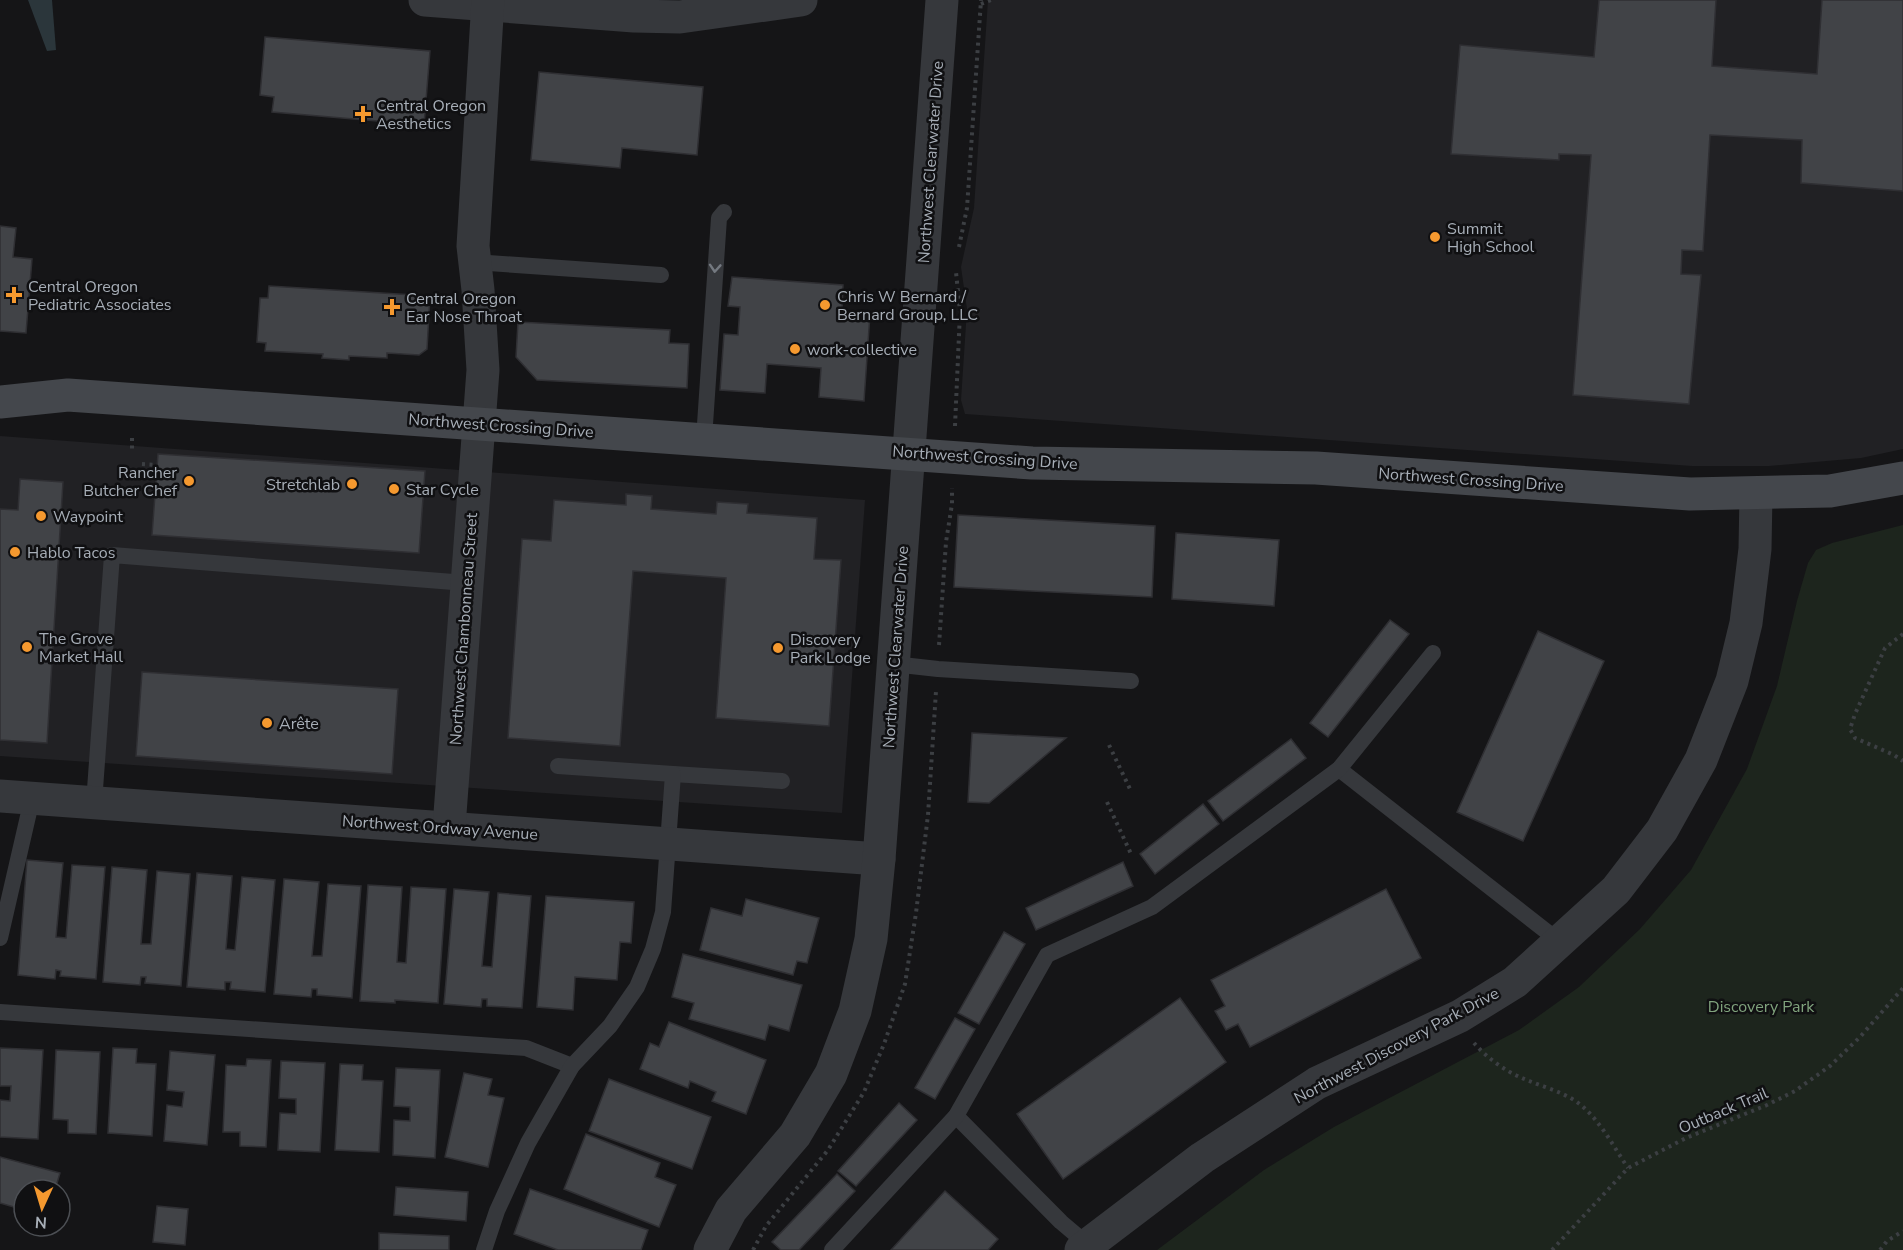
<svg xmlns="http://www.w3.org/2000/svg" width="1903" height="1250" font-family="'Nunito Sans',sans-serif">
	<rect width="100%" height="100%" fill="#151517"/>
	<g fill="#212124">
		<path d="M988,0H1903V449L1861,458L1769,466H1692L965,414L961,400L967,309L961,267L974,208Z"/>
		<path d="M0,436L865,500L842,813L0,756Z"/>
	</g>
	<path fill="#1d251d" d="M1903,525V1250H1157L1264,1170L1334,1127L1519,1030L1579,987L1640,929L1691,870L1747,769L1777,686L1797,601L1808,563L1816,550L1832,543Z"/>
	<path fill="#2b363b" d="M28,0H52L56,50L47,51Z"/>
	<g fill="#414347" stroke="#2f2f33" stroke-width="1.5">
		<path d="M1599,0H1716L1712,66L1817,74L1822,0H1903V191L1801,183L1802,140L1710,135L1703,251L1682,250L1681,274L1701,275L1689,404L1573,395L1591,155L1559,154V160L1451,154L1460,45L1594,57Z"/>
		<path d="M265,37L430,51L424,125L272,112L274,97L260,95Z"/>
		<path d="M539,72L703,87L697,155L622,148L620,168L531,160Z"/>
		<path d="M0,226L16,228L13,257L32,259L26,333L0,331Z"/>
		<path d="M732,277L843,285L842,312L870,314L864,401L819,397L821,368L767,364L765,393L720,390L724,334L738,335L740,307L728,306Z"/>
		<path d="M269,286L430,296L427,349L419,355L387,353V358L349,356V360L322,358L323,354L265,351L266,343L257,342L260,298H268Z"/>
		<path d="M518,322L670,330L669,343L689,344L687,388L537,380L516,357Z"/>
		<path d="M158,454L425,471L419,553L152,535Z"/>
		<path d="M20,479L63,482L47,743L0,740V509L18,510Z"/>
		<path d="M626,494L652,496L651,509L716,514L717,502L748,504L747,513L817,518L814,559L841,560L829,726L716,718L726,578L633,571L620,746L508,738L522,539L551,541L554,500L626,505Z"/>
		<path d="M958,515L1155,526L1152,597L954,587Z"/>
		<path d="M1176,533L1279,540L1274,606L1172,599Z"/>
		<path d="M1390,620L1409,634L1328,737L1310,723Z"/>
		<path d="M1538,631L1604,661L1523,841L1457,812Z"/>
		<path d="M142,672L398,689L392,774L136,756Z"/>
		<path d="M972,733L1066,738L989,803L968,802Z"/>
		<path d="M1291,739L1306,758L1223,821L1208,801Z"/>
		<path d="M1203,804L1219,824L1155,874L1140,854Z"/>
		<path d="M27,860L63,863L56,937L66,938L72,865L105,867L96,979L60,976L61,971L56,970L55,979L18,975Z"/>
		<path d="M1123,862L1133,886L1036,930L1026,908Z"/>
		<path d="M112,867L147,870L141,944H151L157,871L190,874L181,986L145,983L146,977H141L140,985L103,982Z"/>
		<path d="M197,873L232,876L226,949L235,950L242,877L275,880L265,992L230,989L231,982H225V990L187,987Z"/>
		<path d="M284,879L319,882L312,956H322L328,884L361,886L352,998L317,995V989H312L311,997L274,994Z"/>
		<path d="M368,885L402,887L397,962L406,963L411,887L446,889L438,1003L395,1000V1003L360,1001Z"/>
		<path d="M454,889L489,892L482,966L492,967L498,893L531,896L522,1008L487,1006V999H482L481,1007L444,1004Z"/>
		<path d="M1386,889L1421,958L1250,1047L1238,1024L1226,1030L1215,1011L1225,1006L1211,980Z"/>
		<path d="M546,896L634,902L631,943L620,942L617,980L575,977L573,1010L537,1007Z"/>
		<path d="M746,899L819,918L807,963L797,961L793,975L700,950L711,908L742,916Z"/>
		<path d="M1004,932L1025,944L979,1024L958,1013Z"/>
		<path d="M683,954L802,985L789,1031L769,1025L765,1040L689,1019L694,1003L672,997Z"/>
		<path d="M1180,998L1226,1062L1063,1179L1017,1114Z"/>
		<path d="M955,1018L975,1029L935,1099L915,1088Z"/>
		<path d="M669,1022L766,1060L746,1114L712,1101L716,1092L690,1081L688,1088L640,1069L650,1043L659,1047Z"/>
		<path d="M0,1048L43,1050L38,1139L0,1137V1100L10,1101L11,1086H0Z"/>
		<path d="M113,1048L137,1049L136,1063L156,1064L152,1136L108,1133Z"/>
		<path d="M56,1050L100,1052L96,1134L68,1133V1120L53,1119Z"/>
		<path d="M170,1051L215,1055L207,1145L164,1141L167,1105L182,1107L184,1092L167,1090Z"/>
		<path d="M247,1059L271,1060L266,1147L240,1146V1132H223L226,1065L246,1066Z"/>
		<path d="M281,1061L325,1063L320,1152L278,1150L280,1113L296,1114V1099L279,1098Z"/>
		<path d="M340,1064L363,1065L362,1080L383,1081L379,1152L335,1150Z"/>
		<path d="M396,1068L440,1070L435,1158L393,1155L394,1120L410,1121V1107L394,1106Z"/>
		<path d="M464,1073L492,1079L488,1095L504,1098L488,1167L445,1157Z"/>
		<path d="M609,1079L711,1117L692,1169L589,1131Z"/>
		<path d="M899,1103L917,1120L856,1186L838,1171Z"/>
		<path d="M586,1134L660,1163L655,1177L676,1185L659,1227L564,1189Z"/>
		<path d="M0,1157L60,1173L55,1190H24V1210L0,1203Z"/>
		<path d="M837,1174L855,1191L799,1250H781L772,1242Z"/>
		<path d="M396,1187L468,1192L466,1221L394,1215Z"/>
		<path d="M530,1189L648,1230L641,1250H558L514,1234Z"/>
		<path d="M945,1191L998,1239L988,1250H891Z"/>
		<path d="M157,1206L188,1209L185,1245L153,1242Z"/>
		<path d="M379,1233L449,1236V1250H379Z"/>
	</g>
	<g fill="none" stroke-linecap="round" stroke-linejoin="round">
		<g stroke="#3c3f43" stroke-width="4" stroke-dasharray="3 4.5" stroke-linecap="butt">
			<path d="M981,4L991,0"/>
			<path d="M959,247L967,208L981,0"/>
			<path d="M955,426L960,312L956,272"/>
			<path d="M132,438V453"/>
			<path d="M142,464L157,465"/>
			<path d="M1903,634L1885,648L1855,714L1850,729L1855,738L1894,755L1903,761"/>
			<path d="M939,645L946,542L952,504V488"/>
			<path d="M1109,745L1131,791"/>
			<path d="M1107,802L1132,856"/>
			<path d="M1474,1043C1486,1057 1505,1071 1522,1078C1540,1086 1561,1091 1577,1102C1599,1118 1613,1146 1628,1168"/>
			<path d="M753,1250L766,1226L828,1150L864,1092L884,1044L905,984L916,913L928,815L936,691"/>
			<path d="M1552,1250L1628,1168L1686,1138L1767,1105L1795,1091L1830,1066L1860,1037L1903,988"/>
			<path d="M1880,1250L1887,1241L1903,1231"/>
		</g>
		<g stroke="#36383c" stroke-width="16">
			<path d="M474,262L661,275"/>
			<path d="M704,439L719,218L724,212"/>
			<path d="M893,664L938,669L1131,681"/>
			<path d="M1339,769L1560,942"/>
			<path d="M673,774L782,781"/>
			<path d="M94,803L112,555L466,583"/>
			<path d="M0,938L32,799"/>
			<path d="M0,1012L526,1048L572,1066"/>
			<path d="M956,1116L1061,1222L1087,1244"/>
			<path d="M484,1250L497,1211L528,1143L572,1066L610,1026L637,987L653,949L663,912L673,774L558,766"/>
			<path d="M832,1250L956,1116L1047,955L1152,907L1339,769L1433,653"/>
		</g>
		<g stroke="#36383c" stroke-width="33">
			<path d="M425,0L634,16L680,17L801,0"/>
			<path d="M0,796L879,859"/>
			<path d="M449,827L483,370L478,290L473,246L488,0"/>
			<path d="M710,1250L731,1210L795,1135L831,1074L855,1011L871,939L879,859L942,0"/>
			<path d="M1081,1250L1202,1158L1317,1083L1460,1016L1515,982L1616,890L1662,830L1701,760L1732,681L1746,623L1755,549L1756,494"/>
		</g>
		<path stroke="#44474c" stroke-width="33" d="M0,402L68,395L1032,463L1316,468L1690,494L1830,491L1903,478"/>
	</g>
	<defs><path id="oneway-chevron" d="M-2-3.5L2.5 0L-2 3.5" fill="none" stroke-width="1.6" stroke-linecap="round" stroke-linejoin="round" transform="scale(1.5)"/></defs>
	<use stroke="#747980" href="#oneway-chevron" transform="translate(715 268) rotate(94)"/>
	<g fill="#f5992f" stroke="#101012" stroke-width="2">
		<path d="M360 105h6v6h6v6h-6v6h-6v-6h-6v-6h6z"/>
		<circle cx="1435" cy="237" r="6"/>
		<path d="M11 286h6v6h6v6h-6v6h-6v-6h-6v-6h6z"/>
		<circle cx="825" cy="305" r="6"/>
		<path d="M389 298h6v6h6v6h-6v6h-6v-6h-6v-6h6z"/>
		<circle cx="795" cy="349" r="6"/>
		<circle cx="189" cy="481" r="6"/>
		<circle cx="352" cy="484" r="6"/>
		<circle cx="394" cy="489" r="6"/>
		<circle cx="41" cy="516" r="6"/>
		<circle cx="15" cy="552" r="6"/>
		<circle cx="27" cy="647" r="6"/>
		<circle cx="778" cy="648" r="6"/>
		<circle cx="267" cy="723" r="6"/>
	</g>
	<g text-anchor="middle" stroke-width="5" stroke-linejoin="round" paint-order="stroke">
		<g font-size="16" fill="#a7aeb7" stroke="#101012" text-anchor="start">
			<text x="376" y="111">Central Oregon<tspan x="376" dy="18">Aesthetics</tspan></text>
			<text x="1447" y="234">Summit<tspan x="1447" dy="18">High School</tspan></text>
			<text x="28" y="292">Central Oregon<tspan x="28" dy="18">Pediatric Associates</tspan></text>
			<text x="837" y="302">Chris W Bernard /<tspan x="837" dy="18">Bernard Group, LLC</tspan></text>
			<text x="406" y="304">Central Oregon<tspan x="406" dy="18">Ear Nose Throat</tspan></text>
			<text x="807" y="355">work-collective</text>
			<text x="177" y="478" text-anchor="end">Rancher<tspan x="177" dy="18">Butcher Chef</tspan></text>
			<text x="340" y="490" text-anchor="end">Stretchlab</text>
			<text x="406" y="495">Star Cycle</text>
			<text x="53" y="522">Waypoint</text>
			<text x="27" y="558">Hablo Tacos</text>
			<text x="39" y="644">The Grove<tspan x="39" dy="18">Market Hall</tspan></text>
			<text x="790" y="645">Discovery<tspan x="790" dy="18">Park Lodge</tspan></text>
			<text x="279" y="729">Arête</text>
		</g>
		<g font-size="16" fill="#a7aeb7" stroke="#101012">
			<text transform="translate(930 162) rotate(-86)" y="6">Northwest Clearwater Drive</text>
			<text transform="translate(501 425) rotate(4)" y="6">Northwest Crossing Drive</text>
			<text transform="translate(985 457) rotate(4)" y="6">Northwest Crossing Drive</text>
			<text transform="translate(1471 479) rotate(4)" y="6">Northwest Crossing Drive</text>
			<text transform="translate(463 629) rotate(-86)" y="6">Northwest Chambonneau Street</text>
			<text transform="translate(895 647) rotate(-86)" y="6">Northwest Clearwater Drive</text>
			<text transform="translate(440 827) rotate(4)" y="6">Northwest Ordway Avenue</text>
			<text transform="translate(1396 1045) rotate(-28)" y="6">Northwest Discovery Park Drive</text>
			<text transform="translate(1723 1110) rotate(-23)" y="6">Outback Trail</text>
		</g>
		<g font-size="16" fill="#80a37d" stroke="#101012">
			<text x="1761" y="1012">Discovery Park</text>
		</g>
	</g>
	<g transform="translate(42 1208) rotate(184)"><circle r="28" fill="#101012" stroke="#4c4f54" stroke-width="1.5"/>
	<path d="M0-4.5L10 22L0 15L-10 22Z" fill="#f5992f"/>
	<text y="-9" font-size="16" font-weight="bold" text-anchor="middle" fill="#a7aeb7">N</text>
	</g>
</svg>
